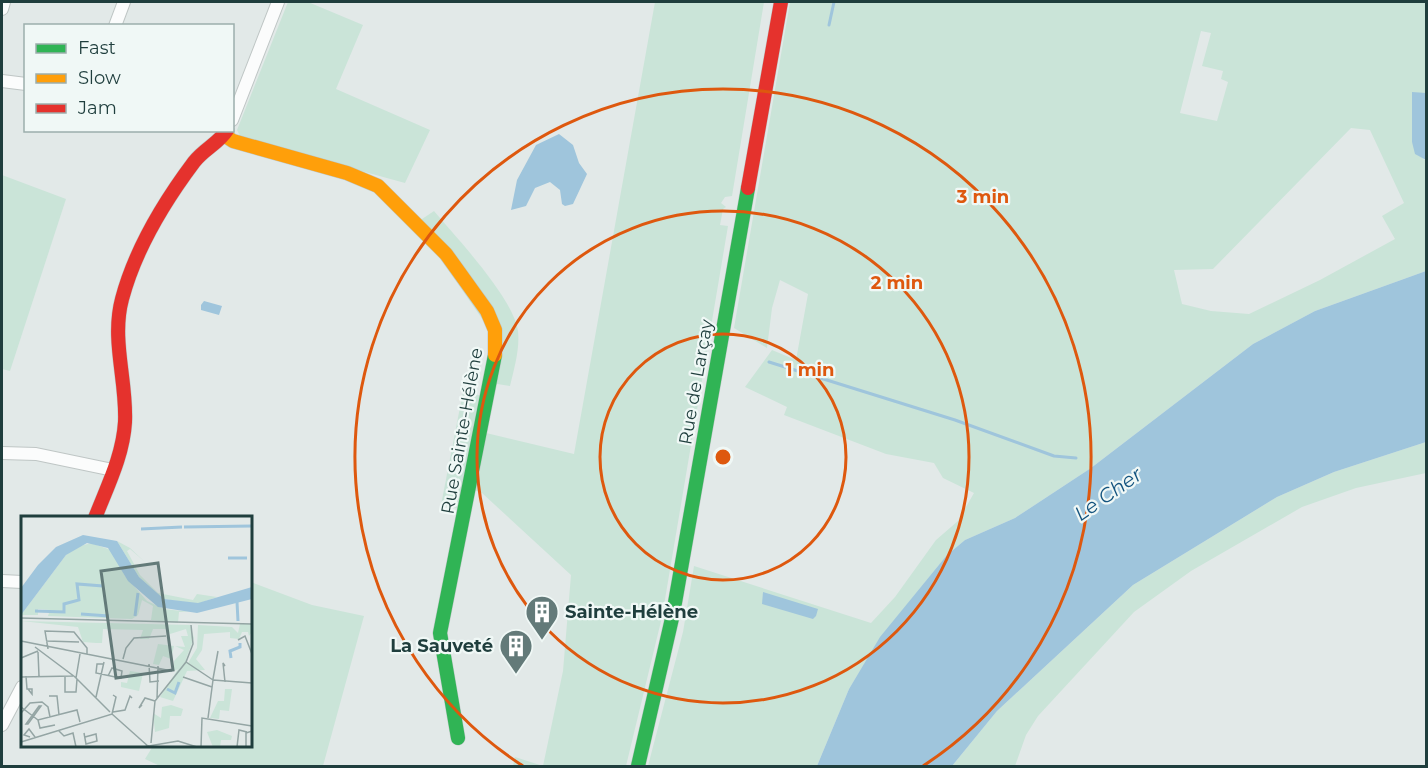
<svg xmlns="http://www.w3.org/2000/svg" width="1428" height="768" font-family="Montserrat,sans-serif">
	<rect width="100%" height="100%" fill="#e2e9e8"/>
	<g fill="#cae4d8" fill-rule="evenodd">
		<path d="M288,2H308L363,25L336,89L430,130L405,183L241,138L237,130Z"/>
		<path d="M655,2H764L732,196L725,197L721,203L726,207L723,209L720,225L728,226L662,617L626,766H513L515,757L543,766L563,671L571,575L482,493L471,489L482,432L574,454Z"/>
		<path d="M790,2H1426V93H1412V142L1424,160H1426V271L1315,311L1253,344L1091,468L1015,518L965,540L947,555L880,638L849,689L817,766H648L683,632L694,566L871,623L895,597L936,540L958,521L974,493L943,478L934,463L886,454L784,415L787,407L745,387L772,350L796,360L808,294L780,280L772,308L767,348L734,328ZM1201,31L1211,33L1202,66L1223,71L1221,79L1228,82L1217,121L1180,113ZM1351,128L1370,130L1404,203L1382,216L1395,239L1320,280L1249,314L1211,311L1182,304L1174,270L1213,269Z"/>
		<path d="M2,175L66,199L10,371L2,369Z"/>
		<path d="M434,211C456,237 514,299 518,331C520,349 514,369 510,386L491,383L496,339L416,223Z"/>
		<path d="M463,392L483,396L459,509L441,505Z"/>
		<path d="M1426,442V473L1356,488L1302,507L1191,571L1134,612L1038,716L1026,735L1015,766H952L997,711L1133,585L1277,497L1334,472Z"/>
		<path d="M251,582L312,605L364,616L323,766H160L145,759L153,746H250Z"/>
	</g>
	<g fill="#9fc5dc">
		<path d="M1412,92L1426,93V160L1415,154L1412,142Z"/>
		<path d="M559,134L573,145L579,163L587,174L573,204L565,206L562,204L560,190L550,182L535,188L526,206L511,210L517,180L536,145Z"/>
		<path d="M1426,271V442L1334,472L1277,497L1133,585L997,711L952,766H817L849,689L880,637L947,555L965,540L1015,518L1091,468L1253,344L1315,311Z"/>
		<path d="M204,301L222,306L219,315L201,310V305Z"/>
		<path d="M763,592L818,609L816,616L813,619L762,604Z"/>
	</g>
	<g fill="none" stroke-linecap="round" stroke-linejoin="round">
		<g stroke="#9fc5dc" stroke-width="3">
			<path d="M829,25L834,2"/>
			<path d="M769,362L955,420L1054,456L1076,458"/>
		</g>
		<g stroke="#bfc6c5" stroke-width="14">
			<g id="street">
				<path d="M2,9L4,2"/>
				<path d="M115,26L124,2"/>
				<path d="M2,81L26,84"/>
				<path d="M232,120L278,2"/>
				<path d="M2,453L36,454L113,470"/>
				<path d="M2,581L22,582"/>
				<path d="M2,725L22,687"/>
			</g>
		</g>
		<g stroke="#bec7c6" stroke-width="15">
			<g id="fast">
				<path d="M458,738L440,633L495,355"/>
				<path d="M638,766L673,614L748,188"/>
			</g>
		</g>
		<g stroke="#bec7c6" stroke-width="15">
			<path id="slow" d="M224,135L233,141L347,173L378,186L446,254L487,311L495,330V355"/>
		</g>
		<g stroke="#bec7c6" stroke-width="15">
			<g id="jam">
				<path d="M748,188L781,2"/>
				<path d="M95,518C107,487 123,456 125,422C127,381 111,340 122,299C135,250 164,202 194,162C204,149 219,143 227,130"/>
			</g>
		</g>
		<use href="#street" stroke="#fbfcfc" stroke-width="12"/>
		<use href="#fast" stroke="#30b455" stroke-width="14"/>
		<use href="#slow" stroke="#ff9f0a" stroke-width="14"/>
		<use href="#jam" stroke="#e5322d" stroke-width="14"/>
	</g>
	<g fill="none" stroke="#de580e" stroke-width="3">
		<circle cx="723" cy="457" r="123"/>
		<circle cx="723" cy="457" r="246"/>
		<path d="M523 766A368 368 0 1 1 923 766"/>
	</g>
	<defs>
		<g id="building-pin" transform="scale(1.725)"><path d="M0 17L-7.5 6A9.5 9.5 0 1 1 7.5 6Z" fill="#637a79" stroke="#f0f8f6"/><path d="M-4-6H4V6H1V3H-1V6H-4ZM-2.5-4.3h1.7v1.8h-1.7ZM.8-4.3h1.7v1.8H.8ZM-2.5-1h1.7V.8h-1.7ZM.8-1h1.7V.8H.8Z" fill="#fff"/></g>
	</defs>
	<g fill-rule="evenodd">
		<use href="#building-pin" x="542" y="612"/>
		<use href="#building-pin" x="516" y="646"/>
	</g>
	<g text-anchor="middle" stroke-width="4.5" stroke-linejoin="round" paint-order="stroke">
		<g font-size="18" fill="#1f3e3d" stroke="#f0f8f6">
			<text transform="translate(696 382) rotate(-80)" y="6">Rue de Larçay</text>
			<text transform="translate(462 431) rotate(-80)" y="6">Rue Sainte-Hélène</text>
		</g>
		<g font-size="18" font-weight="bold" fill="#1f3e3d" stroke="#f0f8f6" text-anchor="start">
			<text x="565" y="618">Sainte-Hélène</text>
			<text x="493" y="652" text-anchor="end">La Sauveté</text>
		</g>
		<g font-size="20" font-style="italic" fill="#14547f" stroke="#f0f8f6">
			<text transform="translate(1108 494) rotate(-35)" y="7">Le Cher</text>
		</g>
	</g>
	<g transform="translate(21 516)">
		<rect width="231" height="231" fill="#e2e9e8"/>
		<path d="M96,25L109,32L124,46L109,33L106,35L119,59L137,77L172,84L176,78L196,81L176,88L143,83L118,61ZM70,27L90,34L104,60L126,85L143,93L169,96H158L157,107L130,104L132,90L121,84L117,99L111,103L27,100L29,94L17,93V99H0L45,39L52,32ZM0,105L169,109L173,122L165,143L167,147L176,132L177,109L211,111L217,117L219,108H231V116L228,120L227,116H221L218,123L209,122V116L183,118L181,134L175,143L184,154L166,155L152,185L139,181L157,153L153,155V145L163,134L154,130L164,131L160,120H167L165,113L149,118L146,113H132L128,123H119L122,114L82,113L81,127H75L62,126L57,111ZM137,128L153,130L150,143L142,140L138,149L132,148ZM109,155L122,157L118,175L100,171V166L106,167ZM204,173H211L208,195L199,194L198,203L189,202L197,185H203ZM150,189L162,193L160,200H149L148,212L134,216L132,197L140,202L141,191ZM196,214L211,220L210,224H200L199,231H192L186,216Z" fill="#cae4d8"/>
		<path d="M62,19L96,25L118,61L143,83L177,87L231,71V83L176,97L137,91L107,65L87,32L66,27L45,39L0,99V72L17,49L35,31Z" fill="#9fc5dc"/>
		<path fill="none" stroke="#9fc5dc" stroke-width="3" d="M163,11L231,10M120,13L161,11M207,42H226M216,86L217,105M14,95L43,96V88L58,84L56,68L82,70M60,98L88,100M114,100L117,77M210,142L209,135L219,131V127M146,173L154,177L158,166"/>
		<path fill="none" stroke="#94a5a4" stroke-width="1.5" d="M0,102L231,108M217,124L224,120L231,138M0,125L151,155M25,125L58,126M14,131L54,161L89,196M27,133L24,115L53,116L66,132V138M17,136L18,160M0,142L17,135M102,143L105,132L113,122L145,120M165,146L192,164M83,148H76L75,157L99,162H100L101,155L91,152L87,160M128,148L129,166L138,165M204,150L202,147L204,166M5,160L6,173H11V178L7,173M0,161L52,160M44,161V176H55L56,163M162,161L191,171M55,162L59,138M192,163L197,135M192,164L231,167M28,180H36L38,199M75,181L83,146M136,183L137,150M121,189L118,192L124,182L134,185M20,190L7,208H5L18,190ZM0,191L17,204L56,194L59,206M92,196L104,194L109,180L111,182M0,197L9,187L21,186L27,191L29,201M91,198L95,181L92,179M187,202L192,164M17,204L19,212L34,209M38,215L43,220L52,217L55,231M63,217L65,228L76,225L75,218L64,221M9,221L3,219L8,213L14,221M0,226L91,198L128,231M130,227L134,185L165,146L172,128L170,109M7,231H29M122,231L157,225L176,231M180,231L181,202L231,210M216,231L218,214L226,216M225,231V217L231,215"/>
		<path fill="#637a79" fill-opacity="0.15" stroke="#637a79" stroke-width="3" d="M137,47L152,154L95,162L80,55Z"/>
		<rect width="231" height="231" fill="none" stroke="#1f3e3d" stroke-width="3"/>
	</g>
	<circle cx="723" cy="457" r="9" fill="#de580e" stroke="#f0f8f6" stroke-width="3"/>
	<g font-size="18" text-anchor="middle" font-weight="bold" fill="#de580e" stroke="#f0f8f6" stroke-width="4.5" stroke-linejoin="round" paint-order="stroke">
		<text x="983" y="203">3 min</text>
		<text x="897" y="289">2 min</text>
		<text x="810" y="376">1 min</text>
	</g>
	<rect width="1428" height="768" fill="none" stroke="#1f3e3d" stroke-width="6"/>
	<rect x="24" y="24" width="210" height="108" fill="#f0f8f6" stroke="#9caeac" stroke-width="1.5"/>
	<rect x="36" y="44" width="30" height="9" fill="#30b455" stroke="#9caeac" stroke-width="1.5"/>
	<text x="78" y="54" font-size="18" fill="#1f3e3d">Fast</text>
	<rect x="36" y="74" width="30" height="9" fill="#ff9f0a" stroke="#9caeac" stroke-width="1.5"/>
	<text x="78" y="84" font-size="18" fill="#1f3e3d">Slow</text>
	<rect x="36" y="104" width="30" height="9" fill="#e5322d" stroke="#9caeac" stroke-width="1.5"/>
	<text x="78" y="114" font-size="18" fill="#1f3e3d">Jam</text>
</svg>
